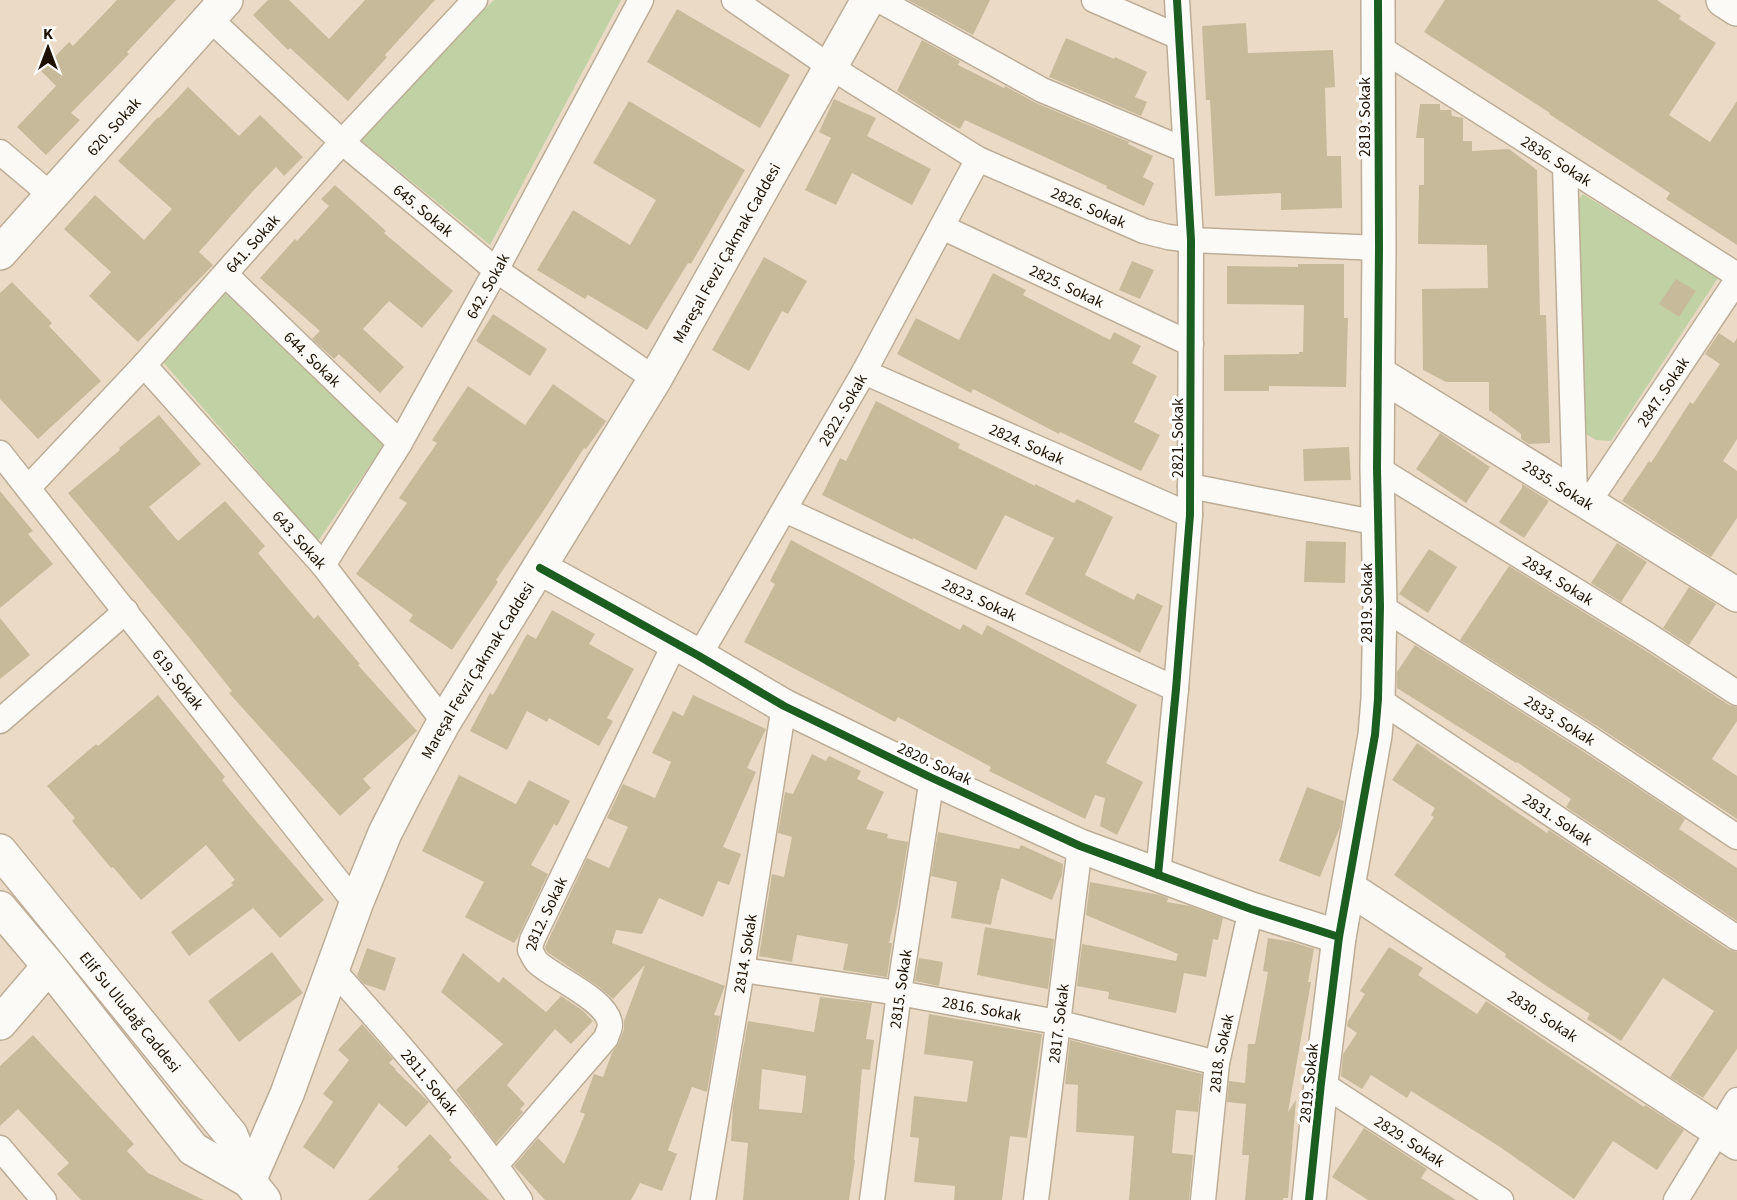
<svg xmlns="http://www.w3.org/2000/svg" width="1737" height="1200" font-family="'Source Sans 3',sans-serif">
	<rect width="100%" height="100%" fill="#ebdbc6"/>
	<g fill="#c0d1a3">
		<path d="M494,0H621L490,245L357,137Z"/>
		<path d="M1583,194L1718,278L1611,441L1596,440L1586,434L1583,421L1576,203Z"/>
		<path d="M225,293L384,445L318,541L164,363Z"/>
	</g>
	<g fill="#c7ba9b" fill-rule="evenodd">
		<path d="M117,0H176L127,52L129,54L71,113L80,120L46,155L17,127L56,86L41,71L69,42L73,46Z"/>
		<path d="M268,0H289L329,39L365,0H435L385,55L387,57L348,101L290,48L288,50L253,15Z"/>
		<path d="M908,0H990L973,35Z"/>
		<path d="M1445,0H1657L1681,16L1679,19L1716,43L1669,115L1710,142L1737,101V245L1666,199L1670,193L1549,114L1550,113L1424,32Z"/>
		<path d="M677,9L790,75L760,128L647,62Z"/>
		<path d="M1246,23L1248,53L1333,50L1335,87L1325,88L1327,156H1341L1342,208L1281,210V193L1215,196L1210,100H1206L1202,26Z"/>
		<path d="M1066,38L1114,59L1115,57L1147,72L1135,97L1147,102L1141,116L1049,77Z"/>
		<path d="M922,40L960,61L958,65L1004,88L1005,86L1036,103L1129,142L1128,144L1153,156L1143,177L1154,183L1144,206L1106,188L1107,186L965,120L960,129L943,120L897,91Z"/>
		<path d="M188,87L239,136L260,115L303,157L284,176L276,167L253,191L199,252L213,265L138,342L89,296L111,272L64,229L95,195L144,240L172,209L118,161L158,117L159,118Z"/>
		<path d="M834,99L876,118L867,136L931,169L912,205L852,173L836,205L805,190L831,138L819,132Z"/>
		<path d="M629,101L745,170L691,264L688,263L647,330L588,295L585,299L537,270L573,210L630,245L656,200L593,163Z"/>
		<path d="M1420,104H1440V110H1451L1452,116L1463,118V141H1472V151L1509,149L1537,170L1540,315H1546L1550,443L1529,444L1521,439V434L1489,410V382H1446L1423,370L1422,289L1488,288L1487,245L1418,244L1419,185H1424V138H1416Z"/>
		<path d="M335,185L386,231L384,233L453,291L422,328L389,301L363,329L404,367L380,393L339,354L334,359L312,339L320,331L260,278L295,239L297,241L329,206L321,199Z"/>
		<path d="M764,257L807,281L788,314L782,311L749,371L712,350Z"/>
		<path d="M1132,261L1154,270L1140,299L1119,290Z"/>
		<path d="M1298,264H1344V318H1348L1346,387L1269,386V391H1224V355L1299,354V352H1303L1304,305L1227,304V266L1298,267Z"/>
		<path d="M993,273L1026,290L1023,295L1110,340L1114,332L1141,346L1132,363L1157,376L1134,422L1160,435L1141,471L1060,432L1059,434L973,389L971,393L897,354L916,318L959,340Z"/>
		<path d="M1676,279L1696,291L1679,317L1659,304Z"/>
		<path d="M12,282L52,323L49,326L101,381L38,439L0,399V293Z"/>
		<path d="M493,314L547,349L530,376L476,341Z"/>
		<path d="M1719,333L1734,343L1737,338V439L1723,461L1737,471V518L1711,557L1622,501L1649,461L1651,463L1690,402L1693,404L1720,364L1705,354Z"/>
		<path d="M553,384L606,421L586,449L584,448L542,513L496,580L498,582L452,650L409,621L413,615L356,574L407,503L399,498L437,443L432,440L468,386L525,425Z"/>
		<path d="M876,401L960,444L958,448L1035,486V484L1074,503L1077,499L1113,517L1085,575L1134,600L1137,593L1163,606L1140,653L1025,594L1054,538L1005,515L976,570L913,538V540L822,495L840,458L846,461Z"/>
		<path d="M159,415L201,464L149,507L178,541L225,501L265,546L258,553L314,619L318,615L360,664L358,665L417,731L363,779L371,788L340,816L229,693L232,691L188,636L68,493L120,450L119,448Z"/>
		<path d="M1440,433L1490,467L1466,503L1416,469Z"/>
		<path d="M1349,447L1351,480L1304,481L1303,449Z"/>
		<path d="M1522,484L1549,501L1524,538L1499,522L1522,488Z"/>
		<path d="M0,491L33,531L28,534L53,564L0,608Z"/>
		<path d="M791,540L960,630L963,624L982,635L987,625L1137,705L1106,763L1143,782L1117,835L1100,826L1105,798L1095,795L1085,819L989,771L991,767L898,717L895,722L744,642L775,584L770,581Z"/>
		<path d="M1306,541L1346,542L1345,583L1304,582Z"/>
		<path d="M1617,543L1647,562L1621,602L1591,583Z"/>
		<path d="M1429,549L1457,567L1428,613L1399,594Z"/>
		<path d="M1509,566L1640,647L1729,705L1737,707V721L1712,759L1737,776V819L1597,726L1460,640Z"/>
		<path d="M1689,587L1716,604L1689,645L1663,628Z"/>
		<path d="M552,610L595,634L589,644L634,669L607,718L613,721L599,746L549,718L547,722L527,711L507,750L470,731L490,693L493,695L527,634L536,639Z"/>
		<path d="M0,618L30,655L0,679Z"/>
		<path d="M1415,645L1581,750L1685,819L1679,829L1737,868V921L1566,807L1571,799L1517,762L1516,763L1397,688V672Z"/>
		<path d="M158,695L225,777L222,780L249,813L324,900L280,938L253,908L189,956L171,932L233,885L231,883L235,880L206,845L141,900L113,867L111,868L72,821L75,818L47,786L96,744L98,746Z"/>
		<path d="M693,695L766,729L747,768L756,772L723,847L741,854L729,885L718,881L703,917L659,898L642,934L616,930L612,943L725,986L714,1015L720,1016L707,1092L692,1087L668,1150L677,1154L662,1191L640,1183L631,1200H545L514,1166L538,1138L564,1164L585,1114L580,1112L594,1074L603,1077L612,1053L619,1042L624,1030V1021L645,965L613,999L599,987L547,952L545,948L546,945L587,858L609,868L628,827L607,818L623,784L655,798L671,762L652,753L673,711L683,716Z"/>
		<path d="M1417,743L1547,833L1549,830L1729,950L1737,952V1049L1703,1098L1670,1077L1714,1011L1663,978L1621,1041L1587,1019L1590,1014L1545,985L1505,957L1506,954L1394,875L1434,817L1431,815L1435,808L1392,780Z"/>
		<path d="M812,754L826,761L829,756L861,771L857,779L884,792L866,829L888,834L887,838L908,842L898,903L889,943H892L887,977L843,970L848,944L797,935L792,962L759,956L772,874L784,877L792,837L778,833L785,792L793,794Z"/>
		<path d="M459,775L516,804L529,780L570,801L557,826L554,824L531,865L548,874L518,937L514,943L465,917L484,882L422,851Z"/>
		<path d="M1307,787L1344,801L1340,827L1320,877L1279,861Z"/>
		<path d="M938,832L1019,849L1021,845L1063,864L1062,875L1052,900L1001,878L999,890H998L991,925L951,918L957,882L931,876Z"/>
		<path d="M1090,882L1160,895L1168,898L1167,902L1190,906L1223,918L1218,940L1213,939L1206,977L1184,973L1176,1013L1108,999L1109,992L1077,986L1082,944L1176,961L1178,954L1086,915Z"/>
		<path d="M985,927L1054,939L1048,989L977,975Z"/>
		<path d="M1268,938L1292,942L1314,949L1308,982H1311L1288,1112L1296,1100L1288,1198H1283V1200H1245L1249,1155H1242L1246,1104L1227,1102L1229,1081L1245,1083L1248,1044H1255L1268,972L1263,971Z"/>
		<path d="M1389,947L1423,968L1418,975L1477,1014L1486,1001L1644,1107L1645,1105L1684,1130L1657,1170L1613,1141L1574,1199L1500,1147L1411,1091L1407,1098L1371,1075L1362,1089L1341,1076L1343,1054L1357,1033L1347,1026L1348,1021L1365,994L1360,991Z"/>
		<path d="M367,948L396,958L385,991L364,984L357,976Z"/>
		<path d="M272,952L303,993L239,1042L208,1001Z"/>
		<path d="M463,953L499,983L503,977L546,1012L561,996L582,1010L593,1021L571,1044L555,1029L507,1085L525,1104L520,1109L523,1112L496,1143L456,1090L503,1044L441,992Z"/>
		<path d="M919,958L943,962L939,986L915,981Z"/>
		<path d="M820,997L872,1003L866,1039L874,1040L870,1070L862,1069L854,1160H855L849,1200H743L748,1143L731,1141L733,1106L748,1021L814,1032ZM762,1069L806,1076L802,1113L759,1109Z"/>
		<path d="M929,1014L1042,1034L1027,1138L1010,1136L1002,1200H954L955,1186L914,1182L919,1138L910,1137L914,1096L967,1102L973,1061L924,1054Z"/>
		<path d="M362,1024L393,1059L389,1063L396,1069L395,1070L429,1102L406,1127L379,1103L334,1169L303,1147L333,1102L323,1094L349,1060L338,1050Z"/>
		<path d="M33,1035L134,1144L127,1151L148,1173L204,1200H81L57,1174L69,1163L18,1109L0,1126V1066Z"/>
		<path d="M1070,1040L1202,1074L1198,1112L1176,1110L1172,1153L1193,1155L1189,1200H1129L1134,1136L1076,1132L1078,1085L1065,1084Z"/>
		<path d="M1364,1128L1427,1169L1421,1178L1456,1200H1368L1332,1177Z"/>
		<path d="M430,1134L452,1157L449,1160L489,1200H368L399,1169L397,1167Z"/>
	</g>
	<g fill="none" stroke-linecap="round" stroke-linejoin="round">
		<g stroke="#bdad97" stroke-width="27">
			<g id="street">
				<path id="s1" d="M734,0L829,66L978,159L1144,231L1168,237L1191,240L1379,248"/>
				<path d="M879,0L1042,90L1185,150"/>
				<path d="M1094,0L1179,37"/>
				<path id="s2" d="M209,18L342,142L496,270L655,379"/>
				<path id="s3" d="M1377,46L1737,275"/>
				<path d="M0,152L51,195"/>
				<path d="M1565,166L1575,496"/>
				<path id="s4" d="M942,227L1191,344"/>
				<path id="s5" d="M225,274L400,443"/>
				<path id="s6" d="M144,365L323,565L444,722"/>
				<path id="s7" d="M864,372L1190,515"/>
				<path id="s8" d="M0,453L356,904"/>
				<path id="s9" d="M1377,468L1648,635L1737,693"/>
				<path d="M1190,486L1378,523"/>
				<path id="s10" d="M28,488L144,365L342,142L475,0"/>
				<path id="s11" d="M1588,503L1737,280"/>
				<path id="s12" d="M785,510L1176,689"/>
				<path id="s13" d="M323,565L400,443L496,270L641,0"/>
				<path id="s14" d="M1380,606L1589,738L1737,837"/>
				<path id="s15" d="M699,656L864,372L978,159"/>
				<path id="s16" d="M1378,699L1737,938"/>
				<path d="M0,721L126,611"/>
				<path d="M1158,875L1176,689L1190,515L1191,240L1177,0"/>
				<path id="s17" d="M333,970C399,1043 464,1118 520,1200"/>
				<path id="s18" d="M742,970L899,993L1057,1022L1217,1063"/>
				<path id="s19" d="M1321,1083L1501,1200"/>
				<path d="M0,1148L44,1200"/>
				<path id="s20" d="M496,1165L606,1038C607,1034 610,1029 610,1025C609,1000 553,978 537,962C534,959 532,953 530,950L532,940L675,643"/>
				<path id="s21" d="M703,1200L742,970L784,706"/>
				<path id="s22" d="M872,1200L899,993L932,778"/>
				<path id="s23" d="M1036,1200L1080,846"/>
				<path id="s24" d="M1203,1200L1217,1063L1251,909"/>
				<path d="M1676,1200L1737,1100"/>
			</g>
		</g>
		<g stroke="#bdad97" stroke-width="36">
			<g id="secondary">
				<path d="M1723,0L1737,9"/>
				<path id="s25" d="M0,253L226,0"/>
				<path id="s26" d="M1378,373L1737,595"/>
				<path d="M540,568L699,656L784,706L932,778L1080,846L1251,909L1339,937"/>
				<path id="s27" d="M0,851L231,1135L249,1181L264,1200"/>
				<path id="s28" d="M1349,888L1737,1143"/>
				<path d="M0,908L49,966L193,1149L249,1181"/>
				<path d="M0,1023L49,966"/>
				<path id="s29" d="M249,1181L287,1094L356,904L385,833L407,790L444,722L655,379L868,0"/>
				<path d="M1309,1200L1321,1083L1339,937L1375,735L1378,699L1380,606L1377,468L1379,248L1378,0"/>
			</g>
		</g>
		<use href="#street" stroke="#fcfaf6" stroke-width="24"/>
		<use href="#secondary" stroke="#fcfaf6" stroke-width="33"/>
		<g stroke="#fff" stroke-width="11">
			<g id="cycleway">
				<path d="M540,568L699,656L784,706L932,778L1080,846L1251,909L1339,937"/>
				<path d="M1158,875L1176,689L1190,515L1191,240L1177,0"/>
				<path d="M1309,1200L1321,1083L1339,937L1375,735L1378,699L1380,606L1377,468L1379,248L1378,0"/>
			</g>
		</g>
		<use href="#cycleway" stroke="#1b5e20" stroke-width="8"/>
	</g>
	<g text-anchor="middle" stroke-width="6" stroke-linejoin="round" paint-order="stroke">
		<g font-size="16" fill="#1d1000" stroke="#fff">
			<text transform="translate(1364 117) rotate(-90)" y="6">2819. Sokak</text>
			<text dy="6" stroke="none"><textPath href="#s25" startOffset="170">620. Sokak</textPath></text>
			<text dy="6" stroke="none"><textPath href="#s3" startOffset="213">2836. Sokak</textPath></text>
			<text dy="6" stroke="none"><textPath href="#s1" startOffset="412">2826. Sokak</textPath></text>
			<text dy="6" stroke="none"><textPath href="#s2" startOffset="288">645. Sokak</textPath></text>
			<text dy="6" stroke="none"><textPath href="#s10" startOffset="332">641. Sokak</textPath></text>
			<text dy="6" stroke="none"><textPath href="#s29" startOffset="1047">Mareşal Fevzi Çakmak Caddesi</textPath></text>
			<text dy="6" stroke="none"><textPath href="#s4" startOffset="138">2825. Sokak</textPath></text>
			<text dy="6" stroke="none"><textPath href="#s13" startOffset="324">642. Sokak</textPath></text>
			<text dy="6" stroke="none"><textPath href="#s5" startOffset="122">644. Sokak</textPath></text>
			<text dy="6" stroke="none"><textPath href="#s11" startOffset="134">2847. Sokak</textPath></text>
			<text dy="6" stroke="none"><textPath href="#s15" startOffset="285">2822. Sokak</textPath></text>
			<text transform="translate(1177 438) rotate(-90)" y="6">2821. Sokak</text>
			<text dy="6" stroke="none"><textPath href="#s7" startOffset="178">2824. Sokak</textPath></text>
			<text dy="6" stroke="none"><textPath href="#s26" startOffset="212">2835. Sokak</textPath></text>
			<text dy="6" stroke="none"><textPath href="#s6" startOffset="234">643. Sokak</textPath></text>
			<text dy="6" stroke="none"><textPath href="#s9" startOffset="213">2834. Sokak</textPath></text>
			<text dy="6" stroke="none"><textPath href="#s12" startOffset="214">2823. Sokak</textPath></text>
			<text transform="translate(1366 603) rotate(-90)" y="6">2819. Sokak</text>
			<text dy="6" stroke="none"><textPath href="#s29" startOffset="561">Mareşal Fevzi Çakmak Caddesi</textPath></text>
			<text dy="6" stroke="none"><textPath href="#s8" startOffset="288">619. Sokak</textPath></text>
			<text dy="6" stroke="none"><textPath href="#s14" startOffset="213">2833. Sokak</textPath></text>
			<text transform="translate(935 763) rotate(25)" y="6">2820. Sokak</text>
			<text dy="6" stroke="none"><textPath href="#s16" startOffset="216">2831. Sokak</textPath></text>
			<text dy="6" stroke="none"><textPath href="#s20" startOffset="334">2812. Sokak</textPath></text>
			<text dy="6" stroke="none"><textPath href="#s21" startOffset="250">2814. Sokak</textPath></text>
			<text dy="6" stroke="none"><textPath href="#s22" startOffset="213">2815. Sokak</textPath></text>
			<text dy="6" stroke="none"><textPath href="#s18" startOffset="243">2816. Sokak</textPath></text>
			<text dy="6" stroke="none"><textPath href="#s27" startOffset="207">Elif Su Uludağ Caddesi</textPath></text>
			<text dy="6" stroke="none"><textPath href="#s28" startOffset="232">2830. Sokak</textPath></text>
			<text dy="6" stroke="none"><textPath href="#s23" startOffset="178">2817. Sokak</textPath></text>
			<text dy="6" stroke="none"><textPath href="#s24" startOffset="148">2818. Sokak</textPath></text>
			<text dy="6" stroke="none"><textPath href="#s17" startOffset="148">2811. Sokak</textPath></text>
			<text transform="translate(1308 1083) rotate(-84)" y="6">2819. Sokak</text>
			<text dy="6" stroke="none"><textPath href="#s19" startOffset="106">2829. Sokak</textPath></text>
		</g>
	</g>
	<g transform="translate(48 48)" stroke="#ffffff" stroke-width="4.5" paint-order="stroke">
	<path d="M0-4.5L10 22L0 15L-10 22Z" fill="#1d1000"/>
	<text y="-9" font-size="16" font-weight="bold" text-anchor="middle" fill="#1d1000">K</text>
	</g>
</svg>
